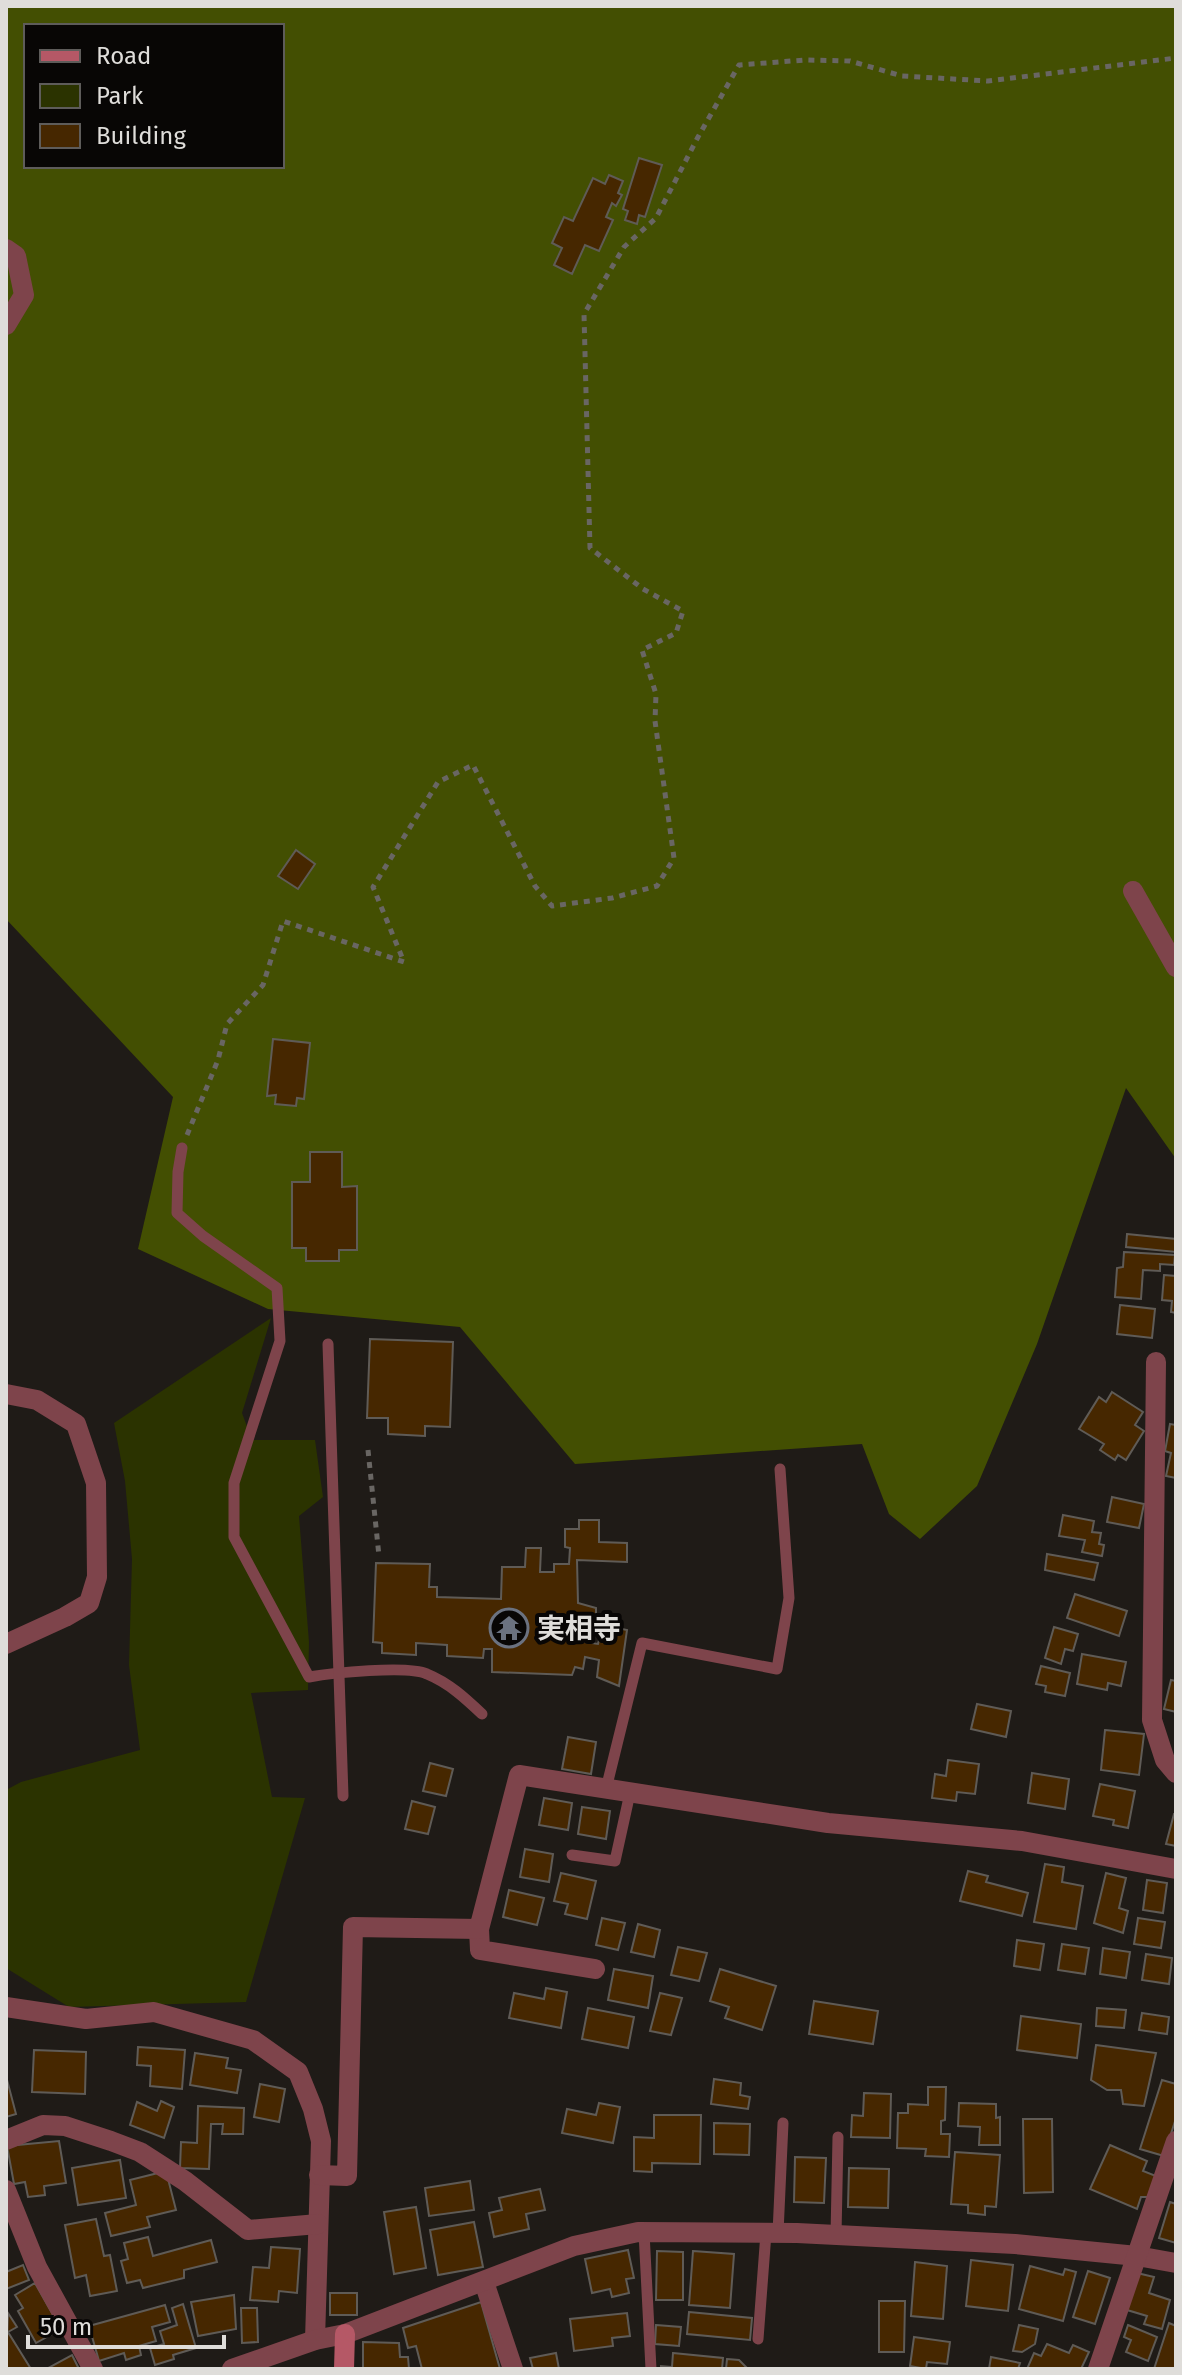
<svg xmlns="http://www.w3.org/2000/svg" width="1182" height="2375" font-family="'Fira Sans','Noto Sans JP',sans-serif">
	<rect width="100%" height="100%" fill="#1f1b17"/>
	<path fill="#2b3300" d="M271,1318L242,1413L252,1440H315L323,1497L299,1516L309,1642L308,1690L251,1693L272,1797L305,1798L246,2002L69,2007L6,1968V1790L21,1782L140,1750L129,1665L132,1559L125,1481L114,1423Z"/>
	<path fill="#434f02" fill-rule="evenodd" d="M6,6H1176V1159L1126,1088L1037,1344L977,1486L920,1539L889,1514L862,1444L575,1464L460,1327L268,1309L138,1249L173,1097L6,919ZM26,26H282V166H26Z"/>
	<g fill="#462700" stroke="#5f5b56" stroke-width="2">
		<path d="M639,158L662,165L645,217L639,215L637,224L625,220L628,211L623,209Z"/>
		<path d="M609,175L623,181L618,193L622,195L616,206L612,203L606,217L613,220L599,251L585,245L572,274L554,265L562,248L552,243L564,217L573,221L593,178L605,184Z"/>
		<path d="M296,850L315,864L298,889L278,876Z"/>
		<path d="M273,1039L310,1043L304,1099L297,1098L296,1106L275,1104L276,1095L267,1096Z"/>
		<path d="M310,1152H342V1187L357,1186V1250H339V1261H306V1248H292V1182H310Z"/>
		<path d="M1127,1234L1176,1239V1252L1126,1247Z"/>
		<path d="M1124,1252L1175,1255L1174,1265L1160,1264V1271L1143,1270L1141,1299L1115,1297L1117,1268L1123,1267Z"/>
		<path d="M1164,1275L1176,1276V1313L1171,1312L1172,1301L1162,1300Z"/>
		<path d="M1120,1305L1155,1309L1152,1338L1117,1334Z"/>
		<path d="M370,1339L453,1342L450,1427L425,1426V1436L388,1434V1418H367Z"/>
		<path d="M1112,1392L1143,1412L1135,1425L1144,1431L1126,1460L1118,1455L1115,1460L1100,1450L1104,1444L1079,1429L1099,1397L1106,1402Z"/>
		<path d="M1170,1424L1176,1425V1478L1166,1476L1171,1453L1165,1451Z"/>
		<path d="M1112,1497L1144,1504L1139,1528L1107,1522Z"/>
		<path d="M1063,1515L1094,1521L1092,1532L1101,1533L1099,1544L1104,1545L1102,1556L1082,1552L1085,1540L1059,1536Z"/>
		<path d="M579,1520H599V1542L627,1543V1562L577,1560L578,1603L596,1608V1619L580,1618V1629H586L584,1642L598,1644L603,1625L627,1630L619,1686L597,1677L599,1660L585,1657L583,1669L575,1667L572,1675L492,1672V1649H484L483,1658L447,1656V1645L416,1643V1655L382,1653V1643L373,1642L376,1563L430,1564L429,1587H437V1597L501,1599L502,1567H525L526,1548H541L540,1572H554V1564H569L570,1548L565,1547V1529H579Z"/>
		<path d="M1047,1554L1098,1563L1094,1580L1045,1570Z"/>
		<path d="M1075,1594L1127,1611L1119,1636L1067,1618Z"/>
		<path d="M1054,1627L1078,1634L1073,1651L1065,1649L1061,1664L1045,1658Z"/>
		<path d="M1082,1654L1126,1662L1121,1686L1108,1683L1107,1690L1077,1684Z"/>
		<path d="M1041,1666L1070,1673L1065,1696L1045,1692L1046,1686L1036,1684Z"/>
		<path d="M1171,1680L1176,1681V1712L1164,1709Z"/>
		<path d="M977,1704L1011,1711L1006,1737L971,1729Z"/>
		<path d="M1105,1730L1144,1734L1139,1775L1101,1770Z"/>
		<path d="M568,1737L596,1742L591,1774L562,1769Z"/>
		<path d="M948,1760L979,1764L975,1794L957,1792L956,1801L932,1798L935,1774L946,1776Z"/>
		<path d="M430,1763L453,1769L446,1796L423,1791Z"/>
		<path d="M1032,1773L1069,1779L1065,1809L1028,1803Z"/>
		<path d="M1100,1784L1135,1791L1128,1828L1113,1825L1114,1820L1093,1816Z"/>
		<path d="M544,1798L572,1803L568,1830L539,1825Z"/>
		<path d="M412,1801L435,1807L428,1834L405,1829Z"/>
		<path d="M582,1807L610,1811L606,1839L578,1834Z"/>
		<path d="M1174,1814H1176V1846L1166,1844Z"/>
		<path d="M525,1849L553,1854L549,1882L520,1877Z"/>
		<path d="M1045,1864L1064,1867L1062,1882L1083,1886L1076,1929L1034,1922Z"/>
		<path d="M968,1871L988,1876L986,1882L1028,1893L1022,1916L960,1901Z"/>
		<path d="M561,1873L596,1881L587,1919L565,1914L568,1904L554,1901Z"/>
		<path d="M1106,1873L1126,1878L1119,1908L1128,1911L1123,1933L1094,1923Z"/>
		<path d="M1147,1880L1167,1883L1163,1913L1143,1910Z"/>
		<path d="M509,1890L544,1898L537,1925L503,1917Z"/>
		<path d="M602,1918L625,1923L618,1950L596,1945Z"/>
		<path d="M1138,1918L1165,1922L1161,1948L1134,1944Z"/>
		<path d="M638,1924L660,1930L654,1957L631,1952Z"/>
		<path d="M1017,1940L1044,1944L1040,1970L1014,1966Z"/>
		<path d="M1062,1944L1089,1948L1085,1974L1058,1970Z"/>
		<path d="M678,1947L707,1953L699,1981L671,1975Z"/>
		<path d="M1103,1948L1130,1952L1126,1978L1100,1974Z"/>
		<path d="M1146,1954L1172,1958L1169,1984L1142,1980Z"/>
		<path d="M614,1969L653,1976L648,2008L608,2000Z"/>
		<path d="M720,1969L776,1986L762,2030L725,2018L729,2007L710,2001Z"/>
		<path d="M546,1988L567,1992L561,2028L509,2018L514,1993L544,1999Z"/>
		<path d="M660,1993L682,1998L671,2035L650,2031Z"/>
		<path d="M814,2001L878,2011L873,2044L809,2034Z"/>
		<path d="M588,2008L634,2017L628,2048L582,2039Z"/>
		<path d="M1097,2008L1126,2010L1124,2028L1096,2026Z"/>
		<path d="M1142,2013L1169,2017L1167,2034L1139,2030Z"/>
		<path d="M1021,2016L1081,2024L1077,2058L1017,2050Z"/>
		<path d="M1096,2045L1156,2053L1144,2106L1123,2104L1121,2090H1107L1091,2080Z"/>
		<path d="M138,2047L185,2050L182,2089L150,2086L151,2066L137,2065Z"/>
		<path d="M34,2050L86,2052L85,2094L32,2092Z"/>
		<path d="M195,2053L228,2058L226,2068L241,2070L237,2093L190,2085Z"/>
		<path d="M6,2076L16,2114L6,2117Z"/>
		<path d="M714,2079L741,2083L740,2095L750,2097L748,2109L711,2104Z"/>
		<path d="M1162,2080L1176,2084V2118L1164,2156L1140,2149Z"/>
		<path d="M260,2084L285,2089L279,2122L254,2117Z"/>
		<path d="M928,2087H946L945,2120L941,2121V2134H950L949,2157L925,2156L926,2149L897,2148L898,2113H908V2104L928,2105Z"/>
		<path d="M864,2093L891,2094L890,2138L851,2137L852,2115L863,2116Z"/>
		<path d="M161,2101L174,2107L164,2138L130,2125L137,2102L157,2111Z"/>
		<path d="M599,2103L620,2107L613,2143L562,2133L567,2109L596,2115Z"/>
		<path d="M959,2103L996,2104V2118L1000,2117V2145H979L980,2127L958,2126Z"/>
		<path d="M198,2106L244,2108L243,2134H222L223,2124H211L209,2169L180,2168L181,2142L197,2143Z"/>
		<path d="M654,2115H701L700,2164L652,2163V2172L634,2171V2137L654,2138Z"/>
		<path d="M1023,2119H1052L1053,2192L1024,2193Z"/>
		<path d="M714,2123L750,2124L749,2155L714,2154Z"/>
		<path d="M59,2141L66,2183L44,2186L45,2195L28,2197L25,2182L14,2184L7,2146Z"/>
		<path d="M1110,2145L1147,2161L1143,2171L1156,2176L1148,2197H1141L1137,2209L1090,2189Z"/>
		<path d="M955,2152L1000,2155L996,2207L985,2206V2215L968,2213V2205L951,2204Z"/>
		<path d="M795,2157L826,2158L824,2203L794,2202Z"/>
		<path d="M120,2160L126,2198L78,2205L72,2168Z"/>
		<path d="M849,2168L889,2169L888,2208L848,2207Z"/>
		<path d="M166,2171L176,2210L147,2217L150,2227L111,2236L105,2213L136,2205L130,2180Z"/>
		<path d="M470,2181L474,2210L429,2216L425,2188Z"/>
		<path d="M540,2189L545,2210L526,2214L529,2229L494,2237L489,2213L502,2210L499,2198Z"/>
		<path d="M1170,2202L1176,2204V2243L1159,2238Z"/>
		<path d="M416,2207L426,2268L394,2274L384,2212Z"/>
		<path d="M96,2219L104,2256L110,2255L117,2291L90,2296L86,2275L75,2278L65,2225Z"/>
		<path d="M474,2222L483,2267L438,2275L430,2230Z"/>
		<path d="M148,2237L153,2256L211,2240L217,2262L184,2270V2278L143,2288L140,2280L127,2283L121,2261L128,2259L124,2243Z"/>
		<path d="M271,2247L300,2249L297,2293L279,2291L278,2302L250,2300L253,2267L269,2268Z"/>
		<path d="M628,2250L634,2278L626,2279L629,2293L612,2297L610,2289L592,2293L585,2259Z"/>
		<path d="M657,2251L683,2252V2300H656Z"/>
		<path d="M693,2251L734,2254L730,2308L689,2305Z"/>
		<path d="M971,2260L1013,2265L1008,2311L966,2306Z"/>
		<path d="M915,2262L947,2266L943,2319L911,2316Z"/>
		<path d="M23,2265L29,2280L6,2289V2272Z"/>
		<path d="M1030,2266L1063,2275L1065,2269L1076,2272L1063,2321L1019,2309Z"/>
		<path d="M1088,2271L1110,2278L1095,2324L1073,2317Z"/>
		<path d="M1137,2273L1154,2277L1149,2293L1170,2300L1162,2329L1144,2324L1147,2316L1127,2310Z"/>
		<path d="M35,2283L61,2329L36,2343L18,2311L23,2308L15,2295Z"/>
		<rect x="330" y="2293" width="27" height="22"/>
		<path d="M234,2295L236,2329L198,2336L191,2302Z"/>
		<path d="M879,2301H905L904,2352H879Z"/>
		<path d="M481,2302L500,2369H422L416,2346L408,2348L403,2328Z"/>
		<path d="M183,2304L196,2348L173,2355L174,2359L155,2365L150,2348L164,2344L160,2331L177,2325L172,2308Z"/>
		<path d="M165,2305L170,2322L152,2327L156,2341L139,2346L141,2355L126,2360L124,2353L99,2361L89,2326Z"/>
		<path d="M241,2308H257L258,2342L242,2343Z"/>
		<path d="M689,2312L752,2318L750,2340L687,2334Z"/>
		<path d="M8,2313L17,2327L8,2332L31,2369H8L6,2365Z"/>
		<path d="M627,2313L630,2336L612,2338L613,2346L574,2351L570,2319Z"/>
		<path d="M1169,2323L1176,2326V2369H1154Z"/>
		<path d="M656,2325L681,2327L679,2346L655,2344Z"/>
		<path d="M1019,2325L1038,2329L1035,2344L1022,2352L1013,2351Z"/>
		<path d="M1128,2325L1157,2337L1148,2361L1126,2352L1131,2340L1124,2337Z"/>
		<path d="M914,2337L950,2342L947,2364L927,2362L926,2369L910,2366Z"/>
		<path d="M363,2342L399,2343L400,2357H408L409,2369H363Z"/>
		<path d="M1047,2344L1069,2353L1073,2345L1089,2352L1081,2369H1027L1034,2353L1041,2356Z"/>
		<path d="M556,2353L559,2369H533L530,2358Z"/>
		<path d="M673,2353L723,2358L722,2369H661V2366L672,2367Z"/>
		<path d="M72,2355L79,2369L48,2368Z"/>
		<path d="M991,2357L1020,2363L1018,2369H989Z"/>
		<path d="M727,2359L739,2360L748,2369H726Z"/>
	</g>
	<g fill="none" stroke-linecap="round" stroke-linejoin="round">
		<g stroke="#696663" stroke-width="5" stroke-dasharray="6 6" stroke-linecap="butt">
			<path d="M187,1135L218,1060L227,1024L263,985L283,921L404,962L373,887L438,782L473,765L535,886L552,906L612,898L657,886L674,858L655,721L656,694L642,650L676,633L683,611L643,589L590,548L584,314L624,247L656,218L698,137L739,65L805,60L850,61L902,76L988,81L1176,58"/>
			<path d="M368,1450L379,1556"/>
		</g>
		<g stroke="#7e444b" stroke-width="11">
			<path d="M182,1148L178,1172L177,1213L203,1236L277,1288L280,1341L234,1483V1537L309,1677C331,1673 408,1665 427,1674C449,1683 465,1698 482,1714"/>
			<path d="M328,1344L343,1796"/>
			<path d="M606,1789L642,1643L777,1669L789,1598L780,1469"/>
			<path d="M572,1855L615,1861L630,1793"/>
			<path d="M644,2232L651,2369"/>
			<path d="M778,2233L783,2123"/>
			<path d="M836,2235L838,2137"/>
			<path d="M758,2339L766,2233"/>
		</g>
		<g stroke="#7e444b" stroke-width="20">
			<path d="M6,249L16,256L24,295L6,325"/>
			<path d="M1133,891L1176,967"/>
			<path d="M1156,1362L1152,1720L1165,1760L1176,1773"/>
			<path d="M6,1394L37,1400L76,1424L96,1483L97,1577L89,1603L65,1617L6,1644"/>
			<path d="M479,1929L480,1950L595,1969"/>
			<path d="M6,2007L86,2019L154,2012L253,2040L298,2072L313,2109L321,2141L315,2340"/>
			<path d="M6,2140L43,2125L65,2126L111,2141L140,2152L185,2181L248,2230L318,2224"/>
			<path d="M319,2175L347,2176L353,1927L479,1929L519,1775L828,1823L1022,1841L1176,1869"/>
			<path d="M6,2190L37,2267L93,2369"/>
			<path d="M484,2282L513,2369"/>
			<path d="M232,2369L315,2340L345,2334L574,2246L638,2232L797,2233L1015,2244L1137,2256L1176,2263"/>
			<path d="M1098,2369L1176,2141"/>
		</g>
		<path stroke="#b55866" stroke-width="20" d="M344,2369L345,2334"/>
	</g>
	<defs>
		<g id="temple-ring" transform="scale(2)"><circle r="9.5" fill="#080605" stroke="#6b7280" stroke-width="1.5"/><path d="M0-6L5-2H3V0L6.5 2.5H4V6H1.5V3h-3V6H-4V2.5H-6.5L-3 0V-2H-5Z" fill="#6b7280"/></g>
	</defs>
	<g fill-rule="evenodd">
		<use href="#temple-ring" x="509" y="1628"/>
	</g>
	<g text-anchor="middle" stroke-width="8" stroke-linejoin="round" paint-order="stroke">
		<g font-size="28" font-weight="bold" fill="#dfddda" stroke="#080605" text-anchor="start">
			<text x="537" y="1638">実相寺</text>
		</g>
	</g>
	<rect width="1182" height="2375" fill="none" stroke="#dfddda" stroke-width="16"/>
	<rect x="24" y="24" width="260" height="144" fill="#080605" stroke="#5e5c5a" stroke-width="2"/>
	<rect x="40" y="50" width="40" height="12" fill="#b55866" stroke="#5e5c5a" stroke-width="2"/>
	<text x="96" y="64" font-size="24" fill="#dfddda">Road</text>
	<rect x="40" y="84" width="40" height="24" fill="#2b3300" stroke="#5e5c5a" stroke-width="2"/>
	<text x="96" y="104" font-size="24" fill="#dfddda">Park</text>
	<rect x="40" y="124" width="40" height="24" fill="#462700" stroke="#5e5c5a" stroke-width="2"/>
	<text x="96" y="144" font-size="24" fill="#dfddda">Building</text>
	<path d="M28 2335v12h196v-12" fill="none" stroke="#dfddda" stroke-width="4"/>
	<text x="40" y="2335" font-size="24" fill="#dfddda" stroke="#080605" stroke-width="6" paint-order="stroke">50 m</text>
</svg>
